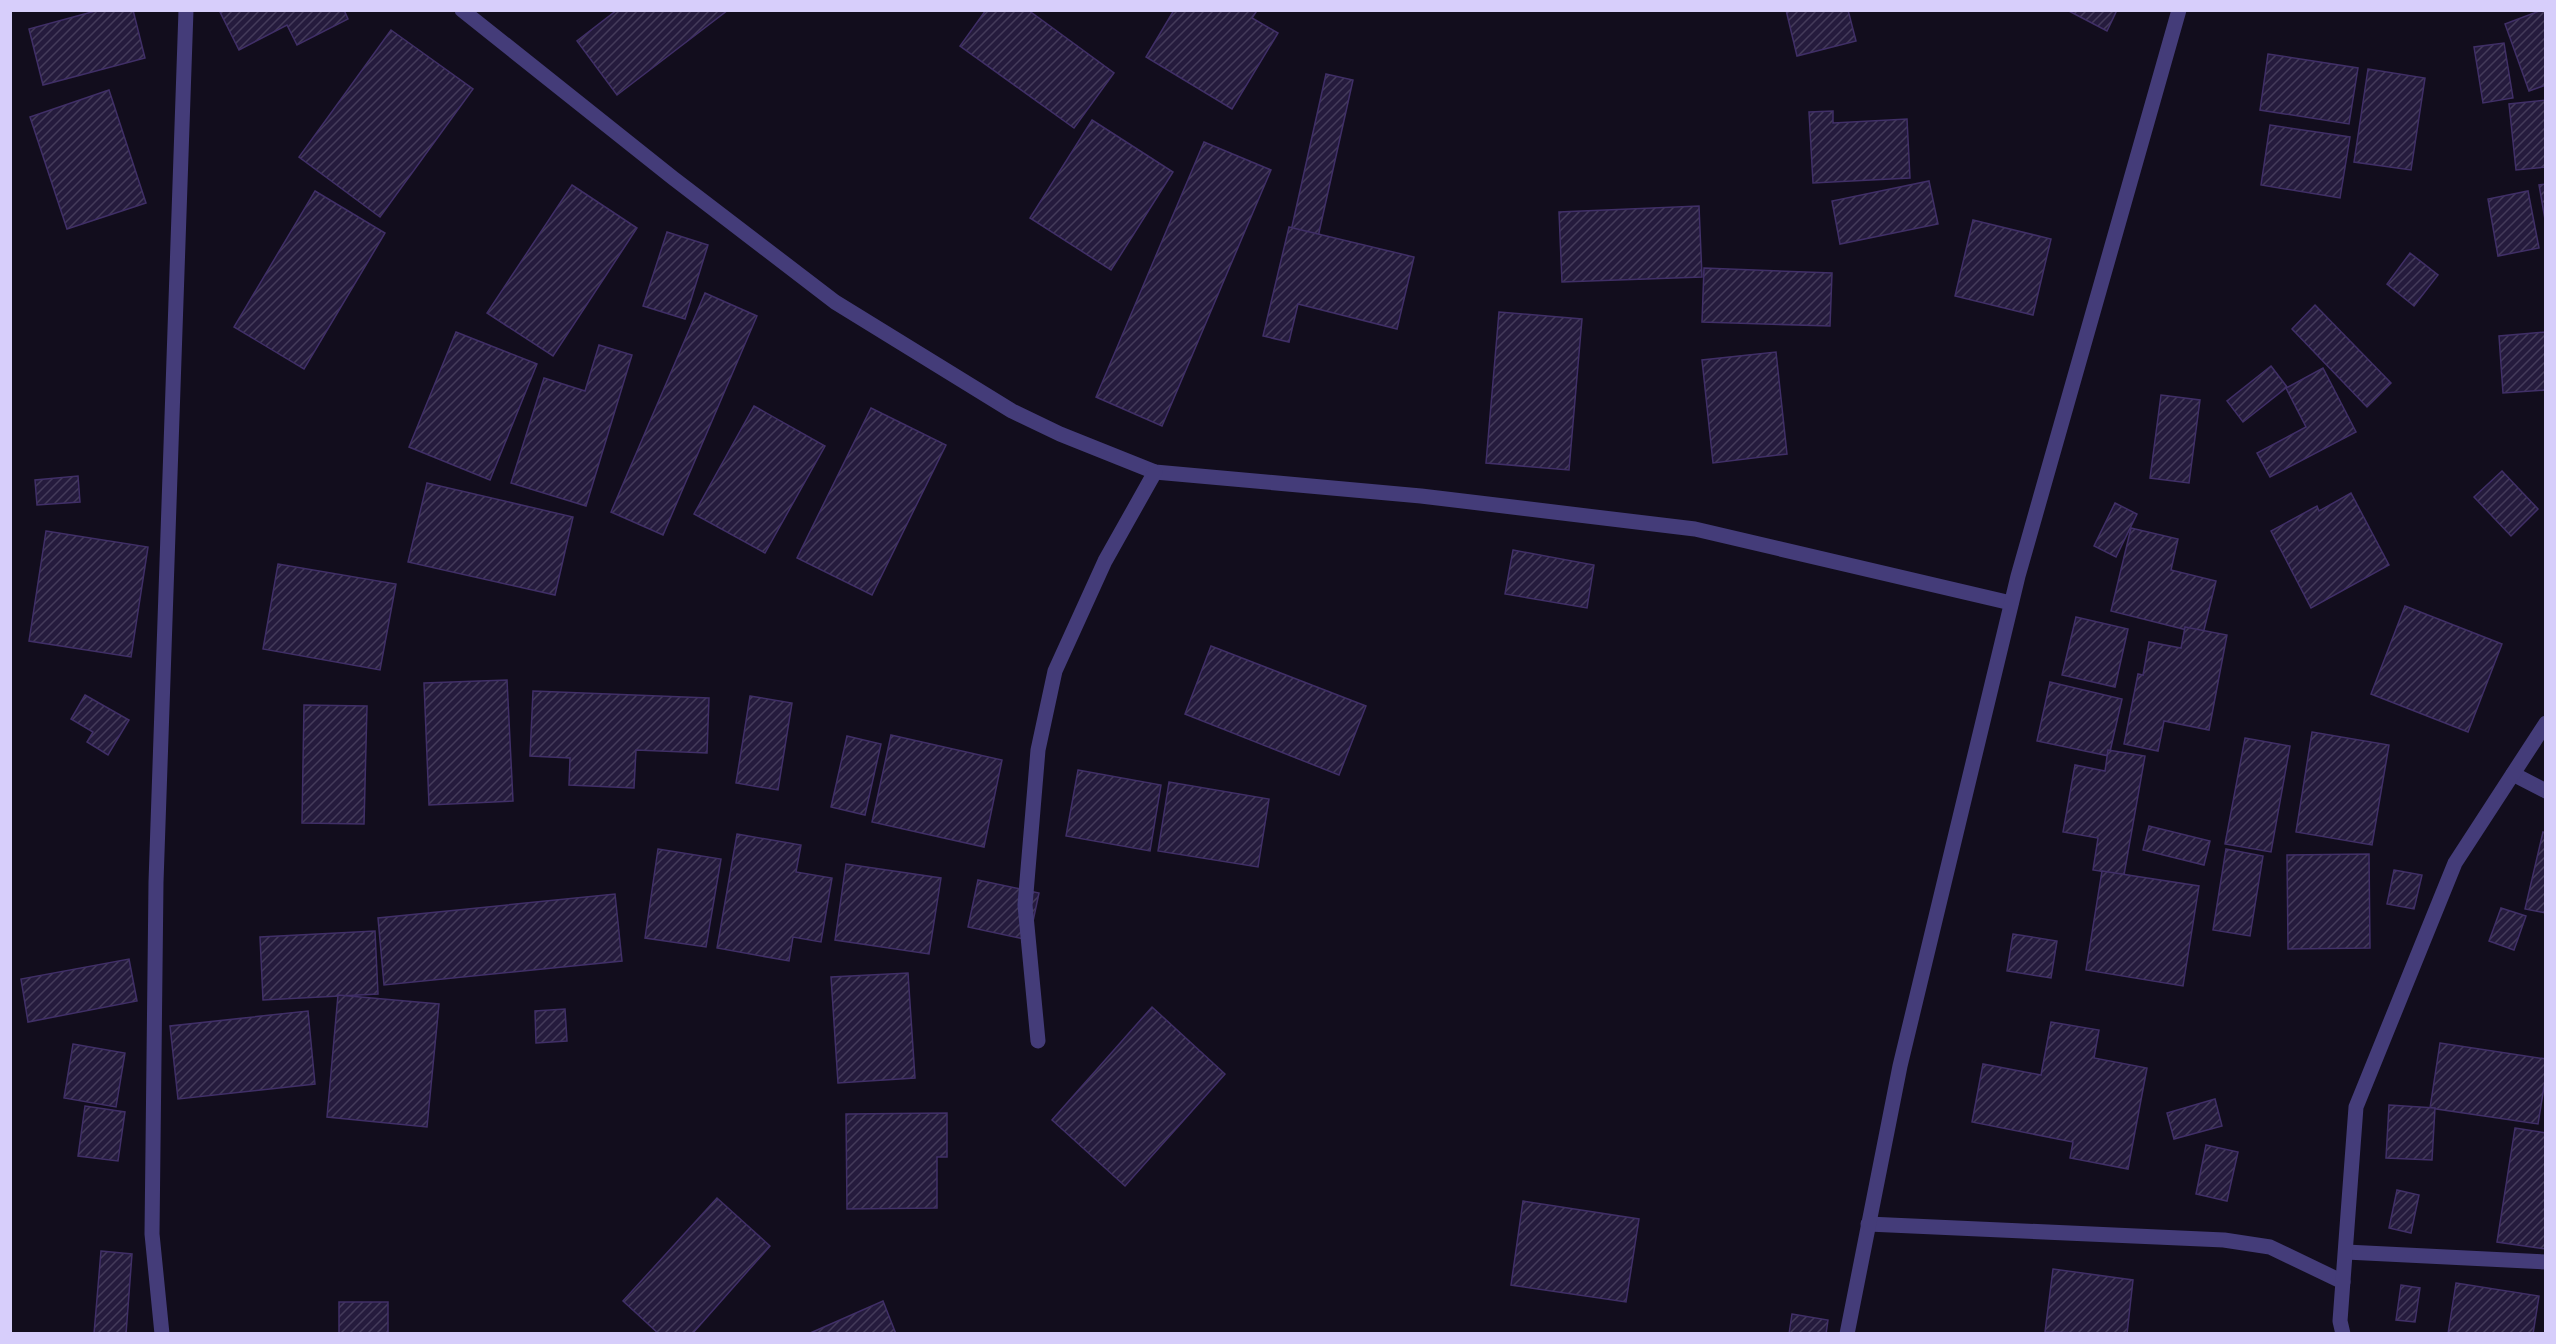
<svg xmlns="http://www.w3.org/2000/svg" width="2556" height="1344" font-family="'Asap Condensed',sans-serif">
	<defs>
		<pattern id="building-hatch" width="6" height="6" patternUnits="userSpaceOnUse" patternTransform="scale(1.5)"><rect width="6" height="6" fill="#251b3d"/><path d="M-1 1l2-2M0 6l6-6M5 7l2-2" fill="none" stroke="#443b5a"/></pattern>
	</defs>
	<rect width="100%" height="100%" fill="#120d1d"/>
	<g fill="url(#building-hatch)" stroke="#402f67" stroke-width="1.5">
		<path d="M99,10H133L145,58L43,85L29,29Z"/>
		<path d="M219,10H344L348,19L297,45L287,25L239,50Z"/>
		<path d="M617,10H728L617,95L577,41Z"/>
		<path d="M986,10H1028L1114,73L1074,128L960,46Z"/>
		<path d="M1174,10H1254L1256,12L1252,18L1278,33L1232,109L1146,57Z"/>
		<path d="M1786,10H1848L1856,41L1797,56Z"/>
		<path d="M2067,10H2117L2107,31Z"/>
		<path d="M2542,10H2546V85L2529,91L2505,24Z"/>
		<path d="M391,30L473,89L380,217L299,157Z"/>
		<path d="M2504,43L2513,98L2483,103L2474,47Z"/>
		<path d="M2268,54L2358,68L2349,124L2260,110Z"/>
		<path d="M2368,69L2425,78L2411,170L2354,162Z"/>
		<path d="M1326,74L1353,80L1318,237L1291,231Z"/>
		<path d="M109,90L146,203L67,229L30,117Z"/>
		<path d="M2546,100V167L2516,170L2509,104Z"/>
		<path d="M1833,111V123L1907,119L1910,178L1813,183L1809,112Z"/>
		<path d="M1092,120L1173,172L1111,270L1030,218Z"/>
		<path d="M2270,125L2350,137L2340,198L2261,185Z"/>
		<path d="M1204,142L1271,170L1162,426L1096,397Z"/>
		<path d="M1929,181L1938,224L1840,244L1832,201Z"/>
		<path d="M2546,184V225L2539,185Z"/>
		<path d="M572,185L637,228L553,356L487,313Z"/>
		<path d="M315,191L385,233L304,369L234,327Z"/>
		<path d="M2528,191L2539,248L2498,256L2488,199Z"/>
		<path d="M1699,206L1702,277L1562,282L1559,212Z"/>
		<path d="M1973,220L2051,239L2033,315L1955,296Z"/>
		<path d="M1289,227L1414,257L1397,329L1298,304L1289,342L1263,336Z"/>
		<path d="M667,232L708,245L685,319L643,306Z"/>
		<path d="M2410,253L2438,275L2414,306L2387,284Z"/>
		<path d="M1704,268L1832,273L1830,326L1702,322Z"/>
		<path d="M705,293L757,316L663,535L611,512Z"/>
		<path d="M2315,305L2391,383L2367,407L2292,329Z"/>
		<path d="M1499,312L1582,319L1569,470L1486,463Z"/>
		<path d="M456,332L537,364L490,480L409,447Z"/>
		<path d="M2546,332V390L2503,393L2499,336Z"/>
		<path d="M599,345L632,355L586,506L511,483L544,378L585,391Z"/>
		<path d="M1776,352L1787,454L1713,463L1702,360Z"/>
		<path d="M2271,366L2287,387L2243,422L2227,401Z"/>
		<path d="M2323,368L2356,432L2270,477L2257,453L2306,427L2286,388Z"/>
		<path d="M2161,395L2200,400L2189,483L2150,478Z"/>
		<path d="M754,406L825,446L765,553L694,514Z"/>
		<path d="M871,408L946,445L872,595L797,558Z"/>
		<path d="M2502,471L2538,509L2511,536L2474,497Z"/>
		<path d="M78,476L80,502L37,505L35,480Z"/>
		<path d="M427,483L573,517L555,595L408,562Z"/>
		<path d="M2351,493L2389,565L2311,608L2271,531L2317,506L2319,511Z"/>
		<path d="M2115,503L2137,514L2116,557L2094,546Z"/>
		<path d="M2131,528L2178,539L2171,570L2216,581L2203,634L2111,611Z"/>
		<path d="M46,531L148,547L131,657L29,641Z"/>
		<path d="M1513,550L1594,565L1587,608L1505,594Z"/>
		<path d="M278,564L396,584L380,670L263,649Z"/>
		<path d="M2405,606L2502,644L2468,732L2371,694Z"/>
		<path d="M2076,617L2128,629L2115,687L2062,675Z"/>
		<path d="M2185,627L2227,635L2209,730L2164,721L2158,751L2124,744L2138,674L2143,675L2149,642L2181,648Z"/>
		<path d="M1211,646L1366,706L1339,775L1185,714Z"/>
		<path d="M507,680L513,801L429,805L424,683Z"/>
		<path d="M2050,682L2122,699L2109,756L2037,741Z"/>
		<path d="M533,691L709,698L707,753L636,750L634,788L569,785L570,758L530,756Z"/>
		<path d="M85,695L129,720L108,755L87,742L93,732L71,719Z"/>
		<path d="M750,696L792,703L778,790L736,783Z"/>
		<path d="M304,705L367,706L364,824L302,823Z"/>
		<path d="M2312,732L2389,745L2372,845L2296,832Z"/>
		<path d="M891,735L1002,760L984,847L872,822Z"/>
		<path d="M847,736L881,744L865,815L831,807Z"/>
		<path d="M2245,738L2290,746L2271,852L2225,844Z"/>
		<path d="M2108,750L2145,756L2124,875L2093,870L2098,838L2063,832L2075,765L2105,771Z"/>
		<path d="M1078,770L1161,785L1150,851L1066,836Z"/>
		<path d="M1169,782L1269,799L1258,867L1158,851Z"/>
		<path d="M2149,826L2210,841L2204,865L2143,850Z"/>
		<path d="M2543,832L2546,833V913L2525,909Z"/>
		<path d="M737,834L801,845L796,872L832,878L821,942L793,937L789,961L717,948Z"/>
		<path d="M658,849L721,859L706,947L645,938Z"/>
		<path d="M2226,849L2263,856L2250,936L2213,930Z"/>
		<path d="M2369,854L2370,948L2288,949L2287,855Z"/>
		<path d="M846,864L941,878L929,954L835,940Z"/>
		<path d="M2394,870L2422,875L2414,909L2387,904Z"/>
		<path d="M2102,871L2199,886L2183,986L2086,970Z"/>
		<path d="M978,880L1039,893L1029,940L968,927Z"/>
		<path d="M615,894L622,961L384,985L378,918Z"/>
		<path d="M2501,908L2526,916L2514,950L2489,941Z"/>
		<path d="M375,931L378,994L263,1000L260,937Z"/>
		<path d="M2013,934L2057,941L2051,978L2007,971Z"/>
		<path d="M129,959L137,1001L28,1022L21,979Z"/>
		<path d="M908,973L915,1078L838,1083L831,977Z"/>
		<path d="M338,995L439,1004L427,1127L327,1117Z"/>
		<path d="M1152,1007L1225,1074L1125,1186L1052,1120Z"/>
		<path d="M565,1009L567,1041L536,1043L535,1011Z"/>
		<path d="M308,1011L315,1084L178,1099L170,1026Z"/>
		<path d="M2051,1022L2099,1030L2094,1058L2147,1068L2128,1169L2070,1158L2073,1142L1972,1122L1983,1064L2041,1075Z"/>
		<path d="M2440,1043L2546,1059V1075L2538,1124L2430,1108Z"/>
		<path d="M73,1044L125,1053L116,1107L64,1098Z"/>
		<path d="M2215,1099L2222,1126L2174,1139L2167,1113Z"/>
		<path d="M2389,1105L2435,1108L2432,1160L2386,1158Z"/>
		<path d="M85,1106L125,1112L118,1161L78,1156Z"/>
		<path d="M947,1113V1157H937V1208L847,1209L846,1114Z"/>
		<path d="M2515,1128L2546,1133V1249L2497,1242Z"/>
		<path d="M2206,1145L2238,1152L2227,1201L2196,1194Z"/>
		<path d="M2397,1190L2419,1195L2411,1233L2389,1228Z"/>
		<path d="M717,1198L770,1246L692,1334H659L623,1301Z"/>
		<path d="M1523,1201L1639,1219L1626,1302L1511,1285Z"/>
		<path d="M101,1251L132,1254L126,1334H94Z"/>
		<path d="M2053,1269L2133,1280L2127,1334L2045,1332Z"/>
		<path d="M2456,1283L2539,1296L2533,1334H2448Z"/>
		<path d="M2401,1285L2420,1288L2415,1322L2396,1320Z"/>
		<path d="M883,1301L896,1334H808Z"/>
		<rect x="339" y="1302" width="49" height="32"/>
		<path d="M1792,1314L1828,1320L1826,1334H1789Z"/>
	</g>
	<g fill="none" stroke-linecap="round" stroke-linejoin="round">
		<g stroke="#443c79" stroke-width="15">
			<path d="M462,10L673,178L835,302L1012,411L1060,434L1155,472L1421,496L1695,529L2011,603"/>
			<path d="M2513,774L2546,791"/>
			<path d="M1038,1041L1025,905L1038,750L1055,671L1105,561L1155,472"/>
			<path d="M1868,1224L2224,1240L2270,1247L2343,1282"/>
			<path d="M2346,1252L2546,1262"/>
			<path d="M162,1334L152,1234L156,882L186,10"/>
			<path d="M1847,1334L1900,1066L2018,576L2179,10"/>
			<path d="M2343,1334L2340,1321L2356,1107L2455,863L2546,723"/>
		</g>
	</g>
	<rect width="2556" height="1344" fill="none" stroke="#d7cefb" stroke-width="24"/>
</svg>
